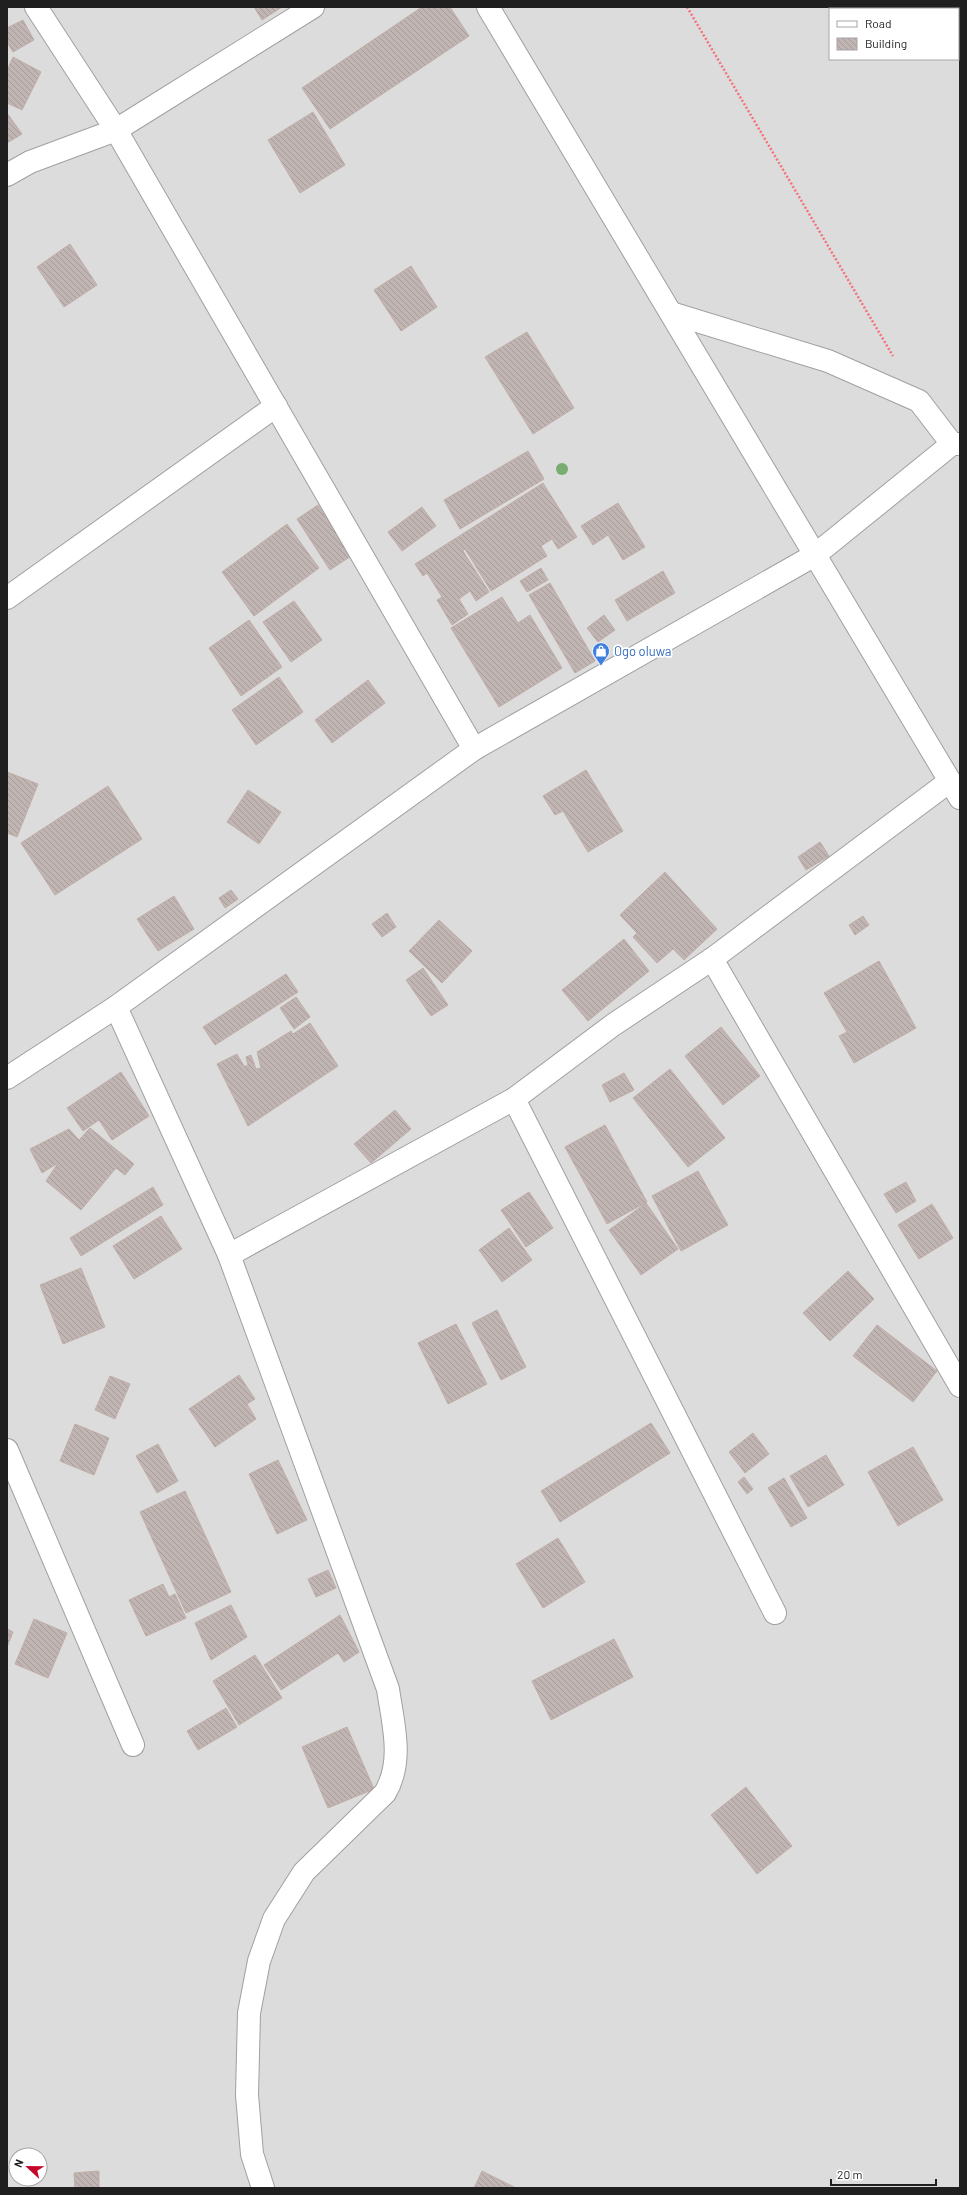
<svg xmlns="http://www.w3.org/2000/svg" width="967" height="2195" font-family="Barlow,sans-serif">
	<defs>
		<pattern id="building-back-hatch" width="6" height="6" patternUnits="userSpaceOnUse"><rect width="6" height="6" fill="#c0b5b2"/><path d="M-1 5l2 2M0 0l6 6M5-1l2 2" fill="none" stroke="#a59b99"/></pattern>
	</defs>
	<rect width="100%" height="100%" fill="#efeae5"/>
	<path fill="#dddcdc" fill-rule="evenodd" d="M7,7H960V2188H7ZM830,9H958V59H830ZM16,2155H40V2179H16Z"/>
	<g fill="url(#building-back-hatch)" stroke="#c0aea8">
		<path d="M254,7H282L262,20Z"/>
		<path d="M422,7H450L469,36L330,129L302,88Z"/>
		<path d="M23,20L34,40L13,52L7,42V28Z"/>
		<path d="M13,57L41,72L22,110L7,103V70Z"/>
		<path d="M313,112L345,165L300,193L268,140Z"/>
		<path d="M7,113L22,134L7,143Z"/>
		<path d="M70,244L97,285L64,307L37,267Z"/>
		<path d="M411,266L437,307L401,331L374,290Z"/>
		<path d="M527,332L574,408L533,434L485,357Z"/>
		<path d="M528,451L544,479L460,529L444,500Z"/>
		<path d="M543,483L577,537L558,549L552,539L541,546L547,556L491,591L465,549L463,551L489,592L476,601L470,591L459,599L468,614L452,625L437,600L442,597L427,573L423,576L415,564Z"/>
		<path d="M618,503L645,547L623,560L608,535L593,545L581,526Z"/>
		<path d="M318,505L351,556L330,570L297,519Z"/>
		<path d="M422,507L436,526L402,551L388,532Z"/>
		<path d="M287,524L319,568L254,616L222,572Z"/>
		<path d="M541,568L548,580L527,592L520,581Z"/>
		<path d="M663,571L675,593L627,621L615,600Z"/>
		<path d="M550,583L595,661L575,673L529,595Z"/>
		<path d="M502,597L518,623L530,615L562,668L499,707L451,628Z"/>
		<path d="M294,601L322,640L291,662L263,622Z"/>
		<path d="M604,615L615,630L598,642L587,628Z"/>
		<path d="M249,620L282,667L241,696L209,648Z"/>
		<path d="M279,677L303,712L256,745L232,710Z"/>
		<path d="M368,680L385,703L332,743L315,720Z"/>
		<path d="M586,770L623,831L588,852L563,811L555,815L543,796Z"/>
		<path d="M7,772L38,784L17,837L7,833Z"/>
		<path d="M108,786L142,839L55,895L21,843Z"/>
		<path d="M248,790L281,812L259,844L227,822Z"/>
		<path d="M820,842L829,856L806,870L798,857Z"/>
		<path d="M665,872L717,929L684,960L673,949L657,963L633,937L637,933L620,915Z"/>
		<path d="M231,890L238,899L225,908L219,898Z"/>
		<path d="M174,896L194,929L158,951L137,919Z"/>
		<path d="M387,913L396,927L382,937L372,924Z"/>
		<path d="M863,916L869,925L855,935L849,925Z"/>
		<path d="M439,920L472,951L442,983L409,951Z"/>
		<path d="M624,939L649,971L588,1021L562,990Z"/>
		<path d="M879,961L916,1028L854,1063L839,1036L847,1032L824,993Z"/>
		<path d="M423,968L448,1005L431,1016L406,980Z"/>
		<path d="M286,974L298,992L215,1045L203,1027Z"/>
		<path d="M296,997L310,1017L294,1029L280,1008Z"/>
		<path d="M310,1023L338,1066L248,1126L217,1064L237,1054L244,1066H248L246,1057L251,1055L256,1069L261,1068L257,1052L291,1031L293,1034Z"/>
		<path d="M721,1027L760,1076L723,1105L685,1056Z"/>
		<path d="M670,1069L725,1138L688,1167L633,1098Z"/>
		<path d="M121,1072L149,1116L112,1140L99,1120L83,1131L67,1108Z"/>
		<path d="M624,1073L634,1090L610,1102L602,1085Z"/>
		<path d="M395,1110L411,1129L371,1163L354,1144Z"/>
		<path d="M605,1125L647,1202L607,1224L565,1147Z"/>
		<path d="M90,1128L134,1164L125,1175L116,1168L81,1210L46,1181L58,1163L42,1173L30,1149L69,1129L79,1140Z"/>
		<path d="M698,1171L728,1225L681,1251L652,1196Z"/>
		<path d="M906,1182L916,1201L896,1213L884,1194Z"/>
		<path d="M153,1187L163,1205L81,1256L70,1238Z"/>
		<path d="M529,1192L553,1228L526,1247L501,1210Z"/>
		<path d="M646,1203L678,1249L641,1275L609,1230Z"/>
		<path d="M932,1204L953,1238L919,1259L898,1225Z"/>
		<path d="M161,1216L182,1249L134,1279L113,1246Z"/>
		<path d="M509,1228L532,1260L502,1282L479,1250Z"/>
		<path d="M81,1268L105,1327L63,1344L40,1285Z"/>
		<path d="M848,1271L874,1299L830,1341L803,1313Z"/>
		<path d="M497,1310L526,1367L501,1380L472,1323Z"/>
		<path d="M456,1324L487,1384L448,1404L418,1343Z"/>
		<path d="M877,1325L937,1371L913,1402L853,1356Z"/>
		<path d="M239,1375L255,1399L247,1404L256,1419L215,1447L189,1409Z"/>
		<path d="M110,1376L130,1384L115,1419L95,1410Z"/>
		<path d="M651,1423L670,1453L560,1522L541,1491Z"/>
		<path d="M75,1424L109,1438L94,1475L60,1461Z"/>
		<path d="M753,1433L769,1454L745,1473L729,1452Z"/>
		<path d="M158,1444L178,1481L157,1493L136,1456Z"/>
		<path d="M913,1447L943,1500L898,1526L868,1472Z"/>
		<path d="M826,1455L844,1485L808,1507L790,1476Z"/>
		<path d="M278,1460L307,1520L277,1534L249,1474Z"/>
		<path d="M744,1477L753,1489L747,1494L738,1482Z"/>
		<path d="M784,1478L807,1518L791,1527L768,1488Z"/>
		<path d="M185,1491L231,1592L186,1613L140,1512Z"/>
		<path d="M558,1538L585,1582L543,1608L516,1564Z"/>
		<path d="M328,1570L336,1588L316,1597L308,1579Z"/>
		<path d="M163,1584L169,1597L175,1594L186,1618L146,1636L129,1600Z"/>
		<path d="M231,1605L247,1637L211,1660L195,1623Z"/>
		<path d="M340,1615L359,1652L344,1662L338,1653L281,1690L264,1665Z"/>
		<path d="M34,1619L67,1633L48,1678L15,1664Z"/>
		<path d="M7,1629L13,1632L7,1647Z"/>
		<path d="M614,1639L633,1677L551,1720L532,1681Z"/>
		<path d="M255,1655L282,1698L239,1725L213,1681Z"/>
		<path d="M226,1708L237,1727L198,1750L187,1731Z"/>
		<path d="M347,1727L374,1789L328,1808L302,1747Z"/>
		<path d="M746,1787L792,1846L757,1874L711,1815Z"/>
		<path d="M99,2171V2188H75L74,2173Z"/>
		<path d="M482,2171L516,2188H474Z"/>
	</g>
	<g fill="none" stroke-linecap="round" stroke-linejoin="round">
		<g stroke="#a0a0a0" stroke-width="24">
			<g id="street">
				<path d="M36,7L116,130L474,749"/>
				<path d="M488,7L960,798"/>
				<path d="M7,175L30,162L116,130L313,7"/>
				<path d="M671,313L828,361L919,401L952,444H960"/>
				<path d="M7,598L276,406"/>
				<path d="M712,959L960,1386"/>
				<path d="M116,1007L229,1255L388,1689C393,1724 404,1761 385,1793L304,1872L274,1919L259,1961L249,2013L247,2095L252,2154L263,2188"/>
				<path d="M7,1078L116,1007L474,749L815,555L952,444"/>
				<path d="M514,1099L775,1613"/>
				<path d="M229,1255L514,1099L613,1025L712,959L950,781"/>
				<path d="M7,1450L133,1745"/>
			</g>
		</g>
		<path stroke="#f5717a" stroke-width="2.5" stroke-dasharray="2 2" stroke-linecap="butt" d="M687,7L893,356"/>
		<use href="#street" stroke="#fff" stroke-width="22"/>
	</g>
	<circle fill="#79ac70" cx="562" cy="469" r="6"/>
	<defs>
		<g id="shop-pin" transform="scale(0.9)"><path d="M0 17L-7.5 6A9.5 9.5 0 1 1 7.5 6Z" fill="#3f7fe0" stroke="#fff"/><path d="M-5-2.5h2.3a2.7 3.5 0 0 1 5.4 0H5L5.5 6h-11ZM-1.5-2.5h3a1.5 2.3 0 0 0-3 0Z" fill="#fff"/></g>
	</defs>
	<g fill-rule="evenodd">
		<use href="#shop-pin" x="601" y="651"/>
	</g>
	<g text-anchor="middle" stroke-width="3.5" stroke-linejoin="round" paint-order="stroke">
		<g font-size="13" fill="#366cbe" stroke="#fff" text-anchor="start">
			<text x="614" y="656">Ogo oluwa</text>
		</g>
	</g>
	<rect width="967" height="2195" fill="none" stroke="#1f1f1f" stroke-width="16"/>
	<rect x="829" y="8" width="130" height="52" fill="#ffffff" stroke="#a5a5a5"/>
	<rect x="837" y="21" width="20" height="6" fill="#ffffff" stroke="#a5a5a5"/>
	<text x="865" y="28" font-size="12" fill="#1f1f1f">Road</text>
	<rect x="837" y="38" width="20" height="12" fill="url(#building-back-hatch)" stroke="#a5a5a5"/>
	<text x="865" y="48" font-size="12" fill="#1f1f1f">Building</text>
	<g transform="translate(28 2167) rotate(292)"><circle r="19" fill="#ffffff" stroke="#a5a5a5"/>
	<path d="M0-3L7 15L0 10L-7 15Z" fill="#c60729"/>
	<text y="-6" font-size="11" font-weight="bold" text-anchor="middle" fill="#1f1f1f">N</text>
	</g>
	<path d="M831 2179v6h105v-6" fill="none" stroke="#1f1f1f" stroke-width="2"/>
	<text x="837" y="2179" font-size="12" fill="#1f1f1f" stroke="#ffffff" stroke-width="3" paint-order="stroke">20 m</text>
</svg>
